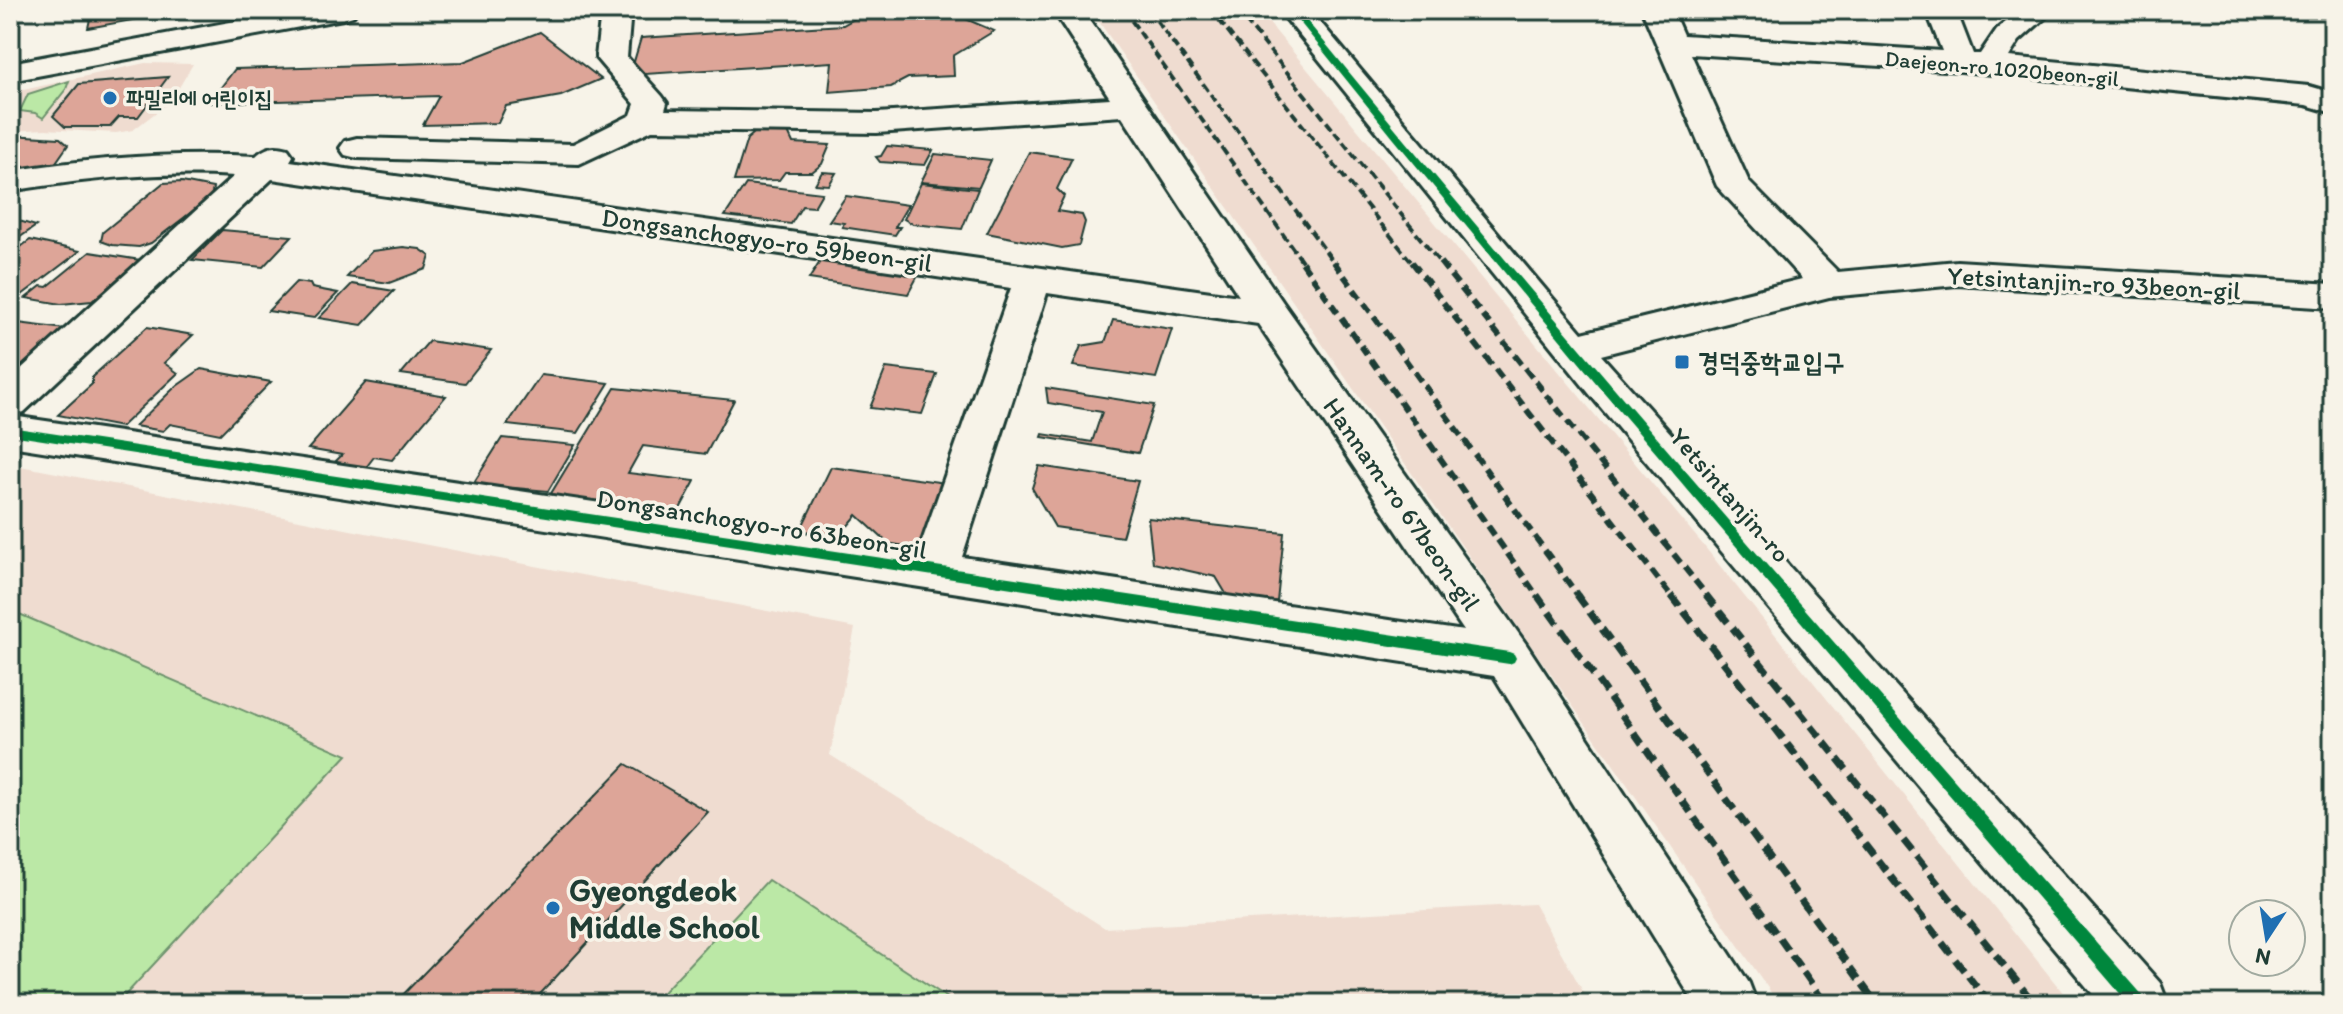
<svg xmlns="http://www.w3.org/2000/svg" width="2343" height="1014" font-family="Itim,'Poor Story',sans-serif">
	<rect width="100%" height="100%" fill="#f7f3e8"/>
	<filter id="ink" filterUnits="userSpaceOnUse"><feTurbulence type="fractalNoise" baseFrequency=".0125" numOctaves="2"/><feDisplacementMap in="SourceGraphic" scale="16" xChannelSelector="R" yChannelSelector="G"/><feConvolveMatrix kernelMatrix="1 2 1 2 8 2 1 2 1" color-interpolation-filters="sRGB"/></filter>
	<g filter="url(#ink)">
		<g fill="#efdcd0">
			<path d="M1091,10H1258L1704,546L2072,1004H1779Z"/>
			<path d="M145,63L193,64L171,101L133,130L116,133L45,129L10,131V93Z"/>
			<path d="M10,464L855,628L830,755L1105,928L1534,904L1590,1004H10Z"/>
		</g>
		<g fill="#bbe8a6" stroke="#6d926d" stroke-width="2">
			<path d="M645,10H765L644,20Z"/>
			<path d="M69,81L66,89L43,118L35,113L20,111L28,94Z"/>
			<path d="M10,610L347,755L117,1004H10Z"/>
			<path d="M768,880L957,1004H652Z"/>
		</g>
		<g fill="#dda598" stroke="#1f3d34" stroke-width="2">
			<path d="M92,10H161L160,15L88,28Z"/>
			<path d="M870,10H945L994,31L953,56L954,76L908,78L891,87L829,92L832,62L630,75L641,38L843,25Z"/>
			<path d="M540,32L601,79L561,96L506,106L498,123L423,125L439,96L209,103L235,69L463,62Z"/>
			<path d="M168,77L138,117H119L110,127H65L53,116L79,84Z"/>
			<path d="M786,128L793,143L830,145L822,164L812,172H785L779,180L734,181L747,139L759,129Z"/>
			<path d="M10,135L60,138L68,145L54,165L10,174Z"/>
			<path d="M887,146L933,150L925,165L880,162L876,157L881,156Z"/>
			<path d="M1029,152L1072,158L1057,189L1064,196L1057,211L1082,215L1085,222L1079,245L1062,248L987,233Z"/>
			<path d="M935,154L991,160L979,187L921,182Z"/>
			<path d="M822,172L836,173L829,185L815,184Z"/>
			<path d="M182,182L213,188L211,197L151,243L139,247L112,245L101,241L103,232L163,183Z"/>
			<path d="M921,183L978,189L962,229L913,224L904,219Z"/>
			<path d="M746,184L822,193L814,207L802,206L791,224L725,216Z"/>
			<path d="M846,196L908,205L895,227H900L895,235L842,227L844,223L829,221Z"/>
			<path d="M19,221L36,226L16,240V247L10,252V227Z"/>
			<path d="M222,230L292,236L263,267L192,260Z"/>
			<path d="M30,240L80,251L10,304V255Z"/>
			<path d="M403,247L420,249L430,256L426,269L389,283L347,277L372,251Z"/>
			<path d="M90,252L140,260L92,301L61,304L26,298L41,286L47,287Z"/>
			<path d="M823,257L920,272L908,294L809,279Z"/>
			<path d="M296,282L310,284L312,288L338,293L314,318L268,311Z"/>
			<path d="M352,284L394,291L362,325L319,318Z"/>
			<path d="M1113,320L1172,329L1156,378L1073,366L1081,346L1105,342Z"/>
			<path d="M18,323L73,330L10,389V330Z"/>
			<path d="M147,327L193,335L164,363L178,373L121,427L58,415L92,384V377Z"/>
			<path d="M429,341L491,350L465,383L401,374Z"/>
			<path d="M886,368L937,374L922,414L870,408Z"/>
			<path d="M201,369L271,382L220,434L170,424L163,431L135,426L174,388Z"/>
			<path d="M541,375L609,383L578,433L507,425Z"/>
			<path d="M366,382L446,396L392,460L374,457L364,470L333,464L342,455L308,449Z"/>
			<path d="M615,388L734,400L706,454L643,446L628,473L695,481L674,520L544,505Z"/>
			<path d="M1046,388L1154,405L1138,453L1042,437L1043,434L1092,442L1102,412L1048,403Z"/>
			<path d="M502,438L575,445L548,491L473,484Z"/>
			<path d="M1039,466L1138,481L1122,537L1055,527L1032,488Z"/>
			<path d="M831,467L946,483L920,550L891,546L857,515L836,540L798,535Z"/>
			<path d="M1148,518L1284,533L1277,602L1228,597L1216,577L1153,563Z"/>
			<path d="M626,764L708,812L531,1004H394Z"/>
		</g>
		<g fill="none" stroke-linecap="round" stroke-linejoin="round">
			<g stroke="#1f3d34" stroke-width="6">
				<g id="minor">
					<path d="M295,10H358L353,16L343,19L10,81V63Z"/>
					<path d="M601,10H631L627,57L662,96L667,103L665,110L877,113L1110,98L1053,10H1083L1284,304L1526,644L1749,983L1757,1004H1695L1494,676L10,446V379L234,176C158,171 85,179 10,191V171C93,158 172,152 256,156C266,147 274,145 288,149L293,156L290,161L1239,296L1122,116L877,133L652,130L579,164L357,158L345,155L340,148L345,141L357,138L573,144L631,115L635,104L596,58ZM272,179L1011,288L919,550L12,416L24,412ZM1047,293L1258,324L1464,631L962,557Z"/>
					<path d="M1279,10H1310L1582,333L1802,279L1717,186L1642,10H1672L1683,35L1942,51L1926,10H1956L1973,54H1980L1997,29L2021,10H2054L2019,41L2009,57L2309,86L2333,93V113L2306,105L1961,71L1691,54L1749,182L1838,272L1957,261L2333,284V308L1957,285L1829,297L1601,355L2160,983L2168,1004H2101L1592,397Z"/>
				</g>
			</g>
			<use href="#minor" fill="#f7f3e8" fill-rule="evenodd"/>
			<g stroke="#1f3d34" stroke-width="4" stroke-dasharray="9 4" stroke-linecap="butt">
				<path d="M1124,10L1304,264"/>
				<path d="M1149,10L1335,264"/>
				<path d="M1211,10L1413,264"/>
				<path d="M1237,10L1441,264"/>
			</g>
			<g stroke="#1f3d34" stroke-width="6" stroke-dasharray="11 6" stroke-linecap="butt">
				<path d="M1302,262L1538,597"/>
				<path d="M1334,262L1579,597"/>
				<path d="M1412,262L1672,597"/>
				<path d="M1440,262L1708,597"/>
			</g>
			<g stroke="#1f3d34" stroke-width="7" stroke-dasharray="14 7" stroke-linecap="butt">
				<path d="M1537,595L1826,1004"/>
				<path d="M1577,595L1877,1004"/>
				<path d="M1671,595L1990,1004"/>
				<path d="M1706,595L2035,1004"/>
			</g>
			<g stroke="#f7f3e8" stroke-width="5">
				<g id="cycleway">
					<path d="M1290,10H1298C1572,346 1859,671 2145,998L2147,1004H2129L1602,390L1394,139Z"/>
					<path d="M10,427L1509,652L1514,654L1516,658L1514,662L1509,664L10,435Z"/>
				</g>
			</g>
			<use href="#cycleway" fill="#00873e" fill-rule="evenodd"/>
		</g>
	</g>
	<g fill="#1f6fb2" stroke="#f7f3e8" stroke-width="3">
		<circle cx="110" cy="98" r="8"/>
		<rect x="1674" y="354" width="16" height="16" rx="4"/>
		<circle cx="553" cy="908" r="8"/>
	</g>
	<g text-anchor="middle" stroke-width="7" stroke-linejoin="round" paint-order="stroke">
		<g font-size="22" fill="#1f3d34" stroke="#f7f3e8">
			<text transform="translate(2002 68) rotate(5)" y="8">Daejeon-ro 1020beon-gil</text>
		</g>
		<g font-size="22" font-weight="bold" fill="#1f3d34" stroke="#f7f3e8" text-anchor="start">
			<text x="126" y="106">파밀리에 어린이집</text>
		</g>
		<g font-size="26" fill="#1f3d34" stroke="#f7f3e8">
			<text transform="translate(767 240) rotate(8)" y="9">Dongsanchogyo-ro 59beon-gil</text>
			<text transform="translate(2094 283) rotate(3)" y="9">Yetsintanjin-ro 93beon-gil</text>
			<text transform="translate(1730 495) rotate(49)" y="9">Yetsintanjin-ro</text>
			<text transform="translate(1402 504) rotate(55)" y="9">Hannam-ro 67beon-gil</text>
			<text transform="translate(762 524) rotate(9)" y="9">Dongsanchogyo-ro 63beon-gil</text>
		</g>
		<g font-size="26" font-weight="bold" fill="#1f3d34" stroke="#f7f3e8" text-anchor="start">
			<text x="1698" y="371">경덕중학교입구</text>
		</g>
		<g font-size="32" font-weight="bold" fill="#1f3d34" stroke="#f7f3e8" text-anchor="start">
			<text x="569" y="901">Gyeongdeok<tspan x="569" dy="37">Middle School</tspan></text>
		</g>
	</g>
	<rect width="2343" height="1014" fill="none" stroke="#f7f3e8" stroke-width="40"/>
	<rect x="20" y="20" width="2303" height="974" fill="none" stroke="#1f3d34" stroke-width="3" filter="url(#ink)"/>
	<g transform="translate(2267 938) rotate(192)"><circle r="38" fill="#f7f3e8" stroke="#a1aaa0" stroke-width="2"/>
	<path d="M0-6L14 30L0 20L-14 30Z" fill="#1f6fb2"/>
	<text y="-12" font-size="22" font-weight="bold" text-anchor="middle" fill="#1f3d34">N</text>
	</g>
</svg>
